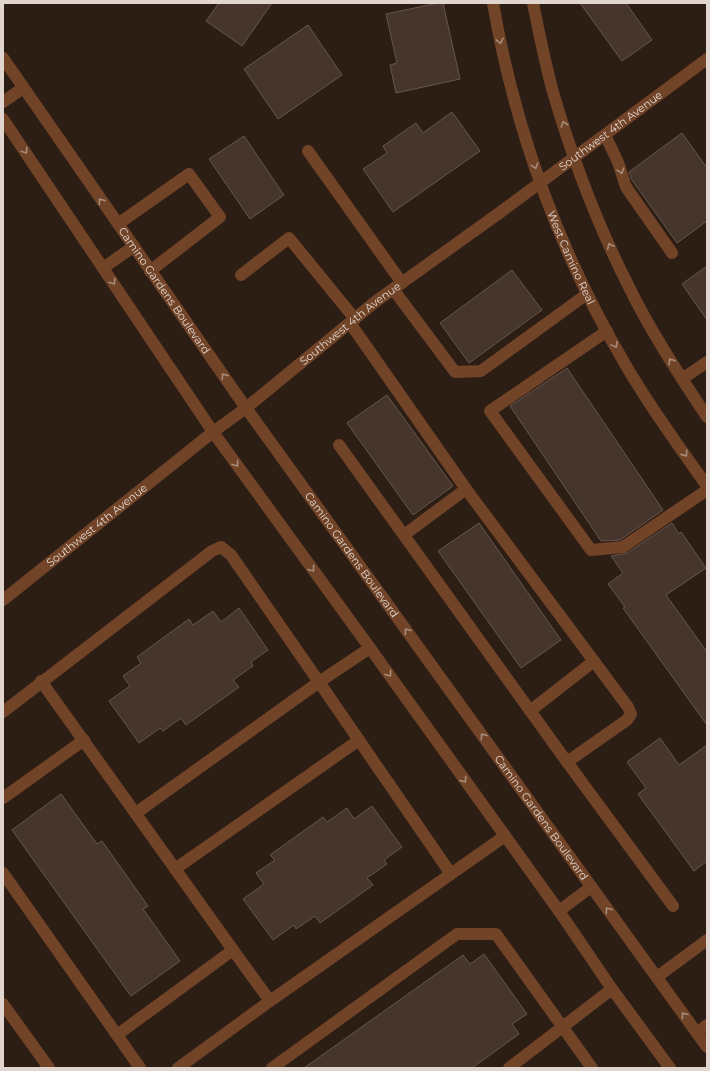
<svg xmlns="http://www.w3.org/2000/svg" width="710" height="1071" font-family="Montserrat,sans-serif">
	<rect width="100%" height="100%" fill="#2c1d15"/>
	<g fill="#45352c" stroke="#68564c">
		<path d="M219,3H272L242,46L206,21Z"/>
		<path d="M438,3H443L460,79L396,93L390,65L397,63L386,14Z"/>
		<path d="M580,3H626L652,40L622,61Z"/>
		<path d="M308,25L342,75L278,119L244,69Z"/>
		<path d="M452,112L480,151L393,212L363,169L387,153L383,146L416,123L423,133Z"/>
		<path d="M682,133L707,168V221L677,243L632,180L629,172Z"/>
		<path d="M244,136L284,195L250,219L209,159Z"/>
		<path d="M707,266V320L682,284Z"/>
		<path d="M512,270L542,310L469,363L440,323Z"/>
		<path d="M567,368L663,510L620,540L601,541L510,406Z"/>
		<path d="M387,395L453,486L413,515L347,423Z"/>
		<path d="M479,523L561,640L521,668L438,551Z"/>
		<path d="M672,523L679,534L681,532L706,568L666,595L707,652V725L623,608L625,607L608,584L623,573L611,556L627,553Z"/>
		<path d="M239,608L268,650L251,662L253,666L233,680L239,687L186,725L181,718L163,731L160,728L139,743L109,701L130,686L123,676L141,663L137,657L189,619L193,625L213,611L221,622Z"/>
		<path d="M660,738L679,765L707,745V861L694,871L638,794L646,788L627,762Z"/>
		<path d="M61,794L97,844L102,841L148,906L143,909L180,961L131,996L12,830Z"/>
		<path d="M372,806L402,847L384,860L387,864L367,878L373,885L320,923L315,916L296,929L294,925L273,940L243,899L264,884L256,873L275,860L270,855L323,817L327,822L347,808L354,819Z"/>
		<path d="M484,954L527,1014L512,1024L519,1034L472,1068H304L463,955L470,964Z"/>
	</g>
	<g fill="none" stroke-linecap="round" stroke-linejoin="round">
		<g stroke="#714327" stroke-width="12">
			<path d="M605,135L618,162L626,187L672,253"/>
			<path d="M308,151L402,283"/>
			<path d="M118,224L189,174L220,217L150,271"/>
			<path d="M241,275L289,238L355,319"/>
			<path d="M393,289L455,372L481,371L587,294"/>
			<path d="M607,331L490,411L591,550L623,547L707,490"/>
			<path d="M682,379L707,362"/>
			<path d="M339,445L567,762L627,720L631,714L628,707L466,489L350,323"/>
			<path d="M404,535L466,489"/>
			<path d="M370,648L319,682L451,874"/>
			<path d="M41,681L233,950"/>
			<path d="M530,711L594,661"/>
			<path d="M3,712L212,551L221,547L231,555L319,682L136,813"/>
			<path d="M567,762L673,906"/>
			<path d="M3,798L84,740"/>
			<path d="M175,869L359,740"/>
			<path d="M3,873L117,1035"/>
			<path d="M657,977L707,940"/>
			<path d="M270,1001L505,836"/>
			<path d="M697,1033L707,1025"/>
			<path d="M140,1068L117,1035L233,950L270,1001L178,1068"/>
			<path d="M272,1068L457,934H496L592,1068"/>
			<path d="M509,1068L612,989"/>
		</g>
		<g stroke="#714327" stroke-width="12">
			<path id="s1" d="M3,600L213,432"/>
			<path d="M3,1004L49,1068"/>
		</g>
		<g stroke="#714327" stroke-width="12">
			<path id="s2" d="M493,3C515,131 561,257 628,369C652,410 680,448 707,486"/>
			<path d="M533,3C539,33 545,63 553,92C572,157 596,221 626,281C649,329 678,373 707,417"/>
			<path id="s3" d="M3,58L246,408L707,1047"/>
			<path d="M3,102L23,88"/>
			<path d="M3,119L213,432L370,648L559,911L612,989L670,1068"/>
			<path d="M103,268L133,247"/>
			<path id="s4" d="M213,432L246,408L375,302L502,211L707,59"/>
			<path d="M559,911L591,887"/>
		</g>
	</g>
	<defs><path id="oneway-chevron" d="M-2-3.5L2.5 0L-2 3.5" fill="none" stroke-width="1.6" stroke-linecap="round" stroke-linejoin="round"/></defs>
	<g stroke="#a88c7b">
		<use href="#oneway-chevron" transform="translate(500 41) rotate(78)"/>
		<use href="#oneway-chevron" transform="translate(564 124) rotate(-108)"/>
		<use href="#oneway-chevron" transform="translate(25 151) rotate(56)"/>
		<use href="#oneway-chevron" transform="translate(535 166) rotate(72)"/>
		<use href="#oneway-chevron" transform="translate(621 171) rotate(73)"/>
		<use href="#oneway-chevron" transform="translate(101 201) rotate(-125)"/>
		<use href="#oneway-chevron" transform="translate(610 246) rotate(-115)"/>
		<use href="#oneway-chevron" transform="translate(113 282) rotate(56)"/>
		<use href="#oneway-chevron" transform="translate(615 345) rotate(62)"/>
		<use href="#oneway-chevron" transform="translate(671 361) rotate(-122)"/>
		<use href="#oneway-chevron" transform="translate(224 376) rotate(-125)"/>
		<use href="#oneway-chevron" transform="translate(685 454) rotate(55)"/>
		<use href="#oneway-chevron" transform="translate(236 464) rotate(54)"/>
		<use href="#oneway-chevron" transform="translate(312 569) rotate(54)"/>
		<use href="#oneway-chevron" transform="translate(407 631) rotate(-126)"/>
		<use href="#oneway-chevron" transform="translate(389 674) rotate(54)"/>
		<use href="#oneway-chevron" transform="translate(483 736) rotate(-126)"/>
		<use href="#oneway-chevron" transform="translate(464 780) rotate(54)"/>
		<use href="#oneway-chevron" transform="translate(608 910) rotate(-126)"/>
		<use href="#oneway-chevron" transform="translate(684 1015) rotate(-126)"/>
	</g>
	<g text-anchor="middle" stroke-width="4" stroke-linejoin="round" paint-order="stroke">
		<g font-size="11" fill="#e0d5cf" stroke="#0f0906">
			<text dy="4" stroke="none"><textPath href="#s4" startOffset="499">Southwest 4th Avenue</textPath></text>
			<text dy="4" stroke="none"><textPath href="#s2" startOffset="267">West Camino Real</textPath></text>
			<text dy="4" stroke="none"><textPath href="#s3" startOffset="283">Camino Gardens Boulevard</textPath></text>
			<text dy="4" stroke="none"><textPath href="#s4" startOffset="175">Southwest 4th Avenue</textPath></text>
			<text dy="4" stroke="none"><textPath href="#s1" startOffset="120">Southwest 4th Avenue</textPath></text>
			<text dy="4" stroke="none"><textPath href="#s3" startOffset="607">Camino Gardens Boulevard</textPath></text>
			<text dy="4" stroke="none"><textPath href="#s3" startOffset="931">Camino Gardens Boulevard</textPath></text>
		</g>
	</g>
	<rect width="710" height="1071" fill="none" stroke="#e0d5cf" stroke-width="8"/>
</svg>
